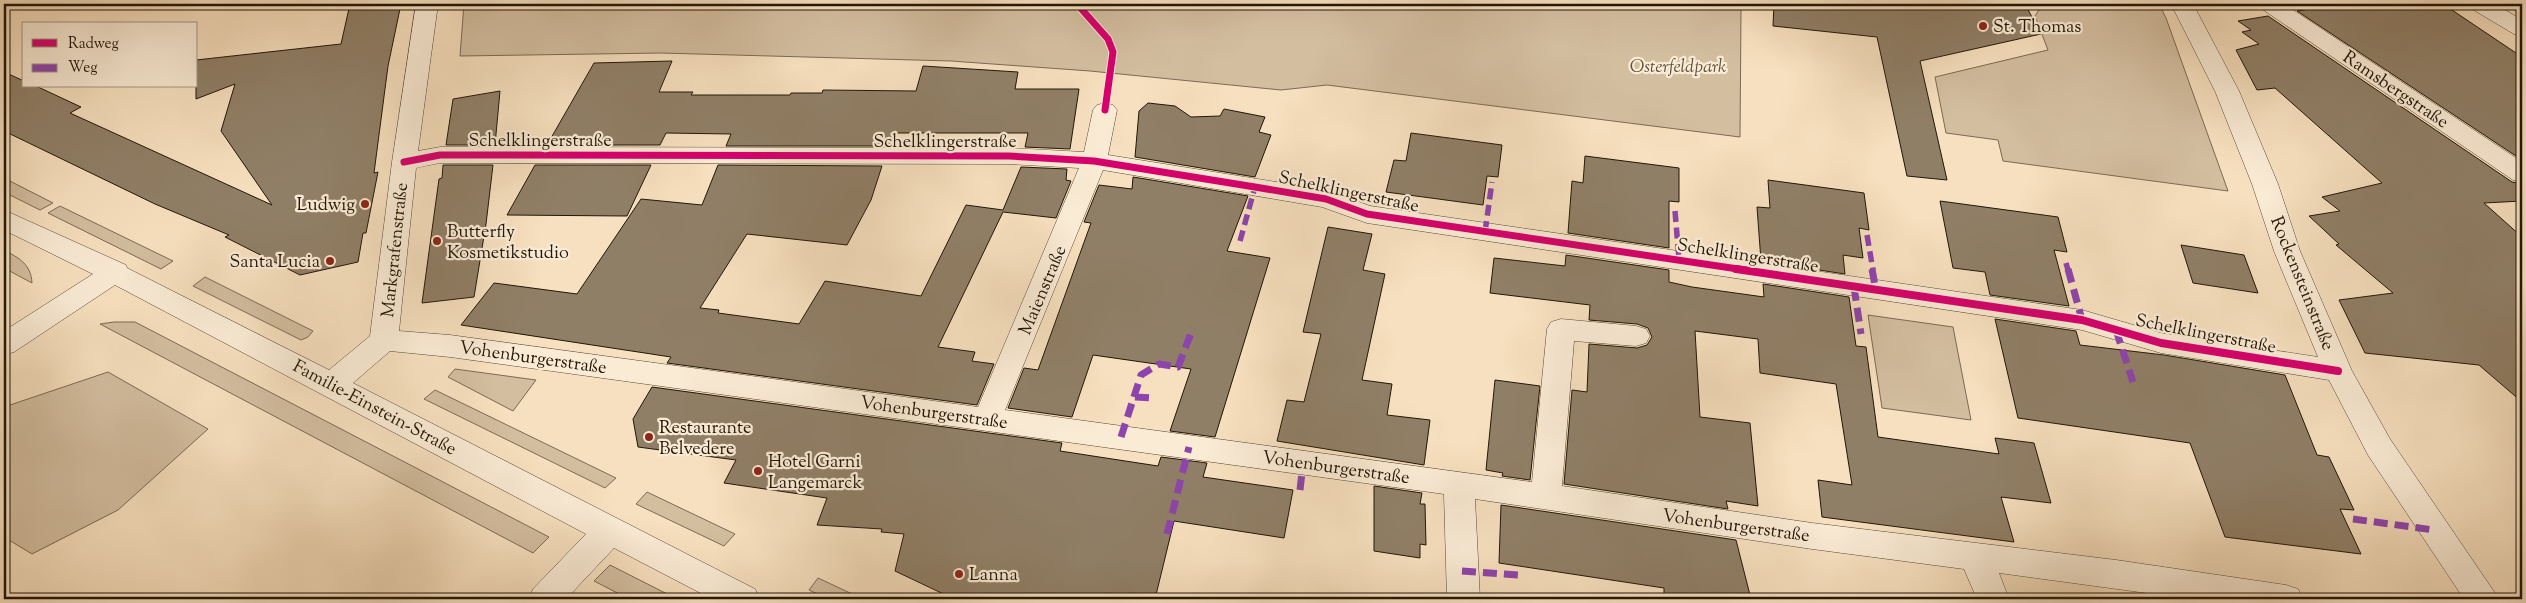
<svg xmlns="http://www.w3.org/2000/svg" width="2526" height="603" font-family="'Sorts Mill Goudy',serif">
	<rect width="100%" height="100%" fill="#f7e0bf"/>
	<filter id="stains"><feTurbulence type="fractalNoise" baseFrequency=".004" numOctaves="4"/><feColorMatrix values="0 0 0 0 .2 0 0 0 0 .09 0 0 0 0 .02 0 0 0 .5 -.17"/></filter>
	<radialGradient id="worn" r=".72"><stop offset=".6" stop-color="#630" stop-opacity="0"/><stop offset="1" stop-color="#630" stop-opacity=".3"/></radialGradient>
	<g fill="#d3bea0" stroke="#7a6a54">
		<path d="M464,4H1739L1741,11L1740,137L1327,85L1281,90L1090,71L951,61L661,53L460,56Z"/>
		<path d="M2043,4H2159L2166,18L2228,191L2003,161L1998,140L1946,133L1935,77L2048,50L2035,16Z"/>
		<path d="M4,178L53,203L40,210L4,192Z"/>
		<path d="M60,206L173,261L161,269L48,213Z"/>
		<path d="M4,250C19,258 31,264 32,283L4,268Z"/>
		<path d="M205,277L313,331L308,337L301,340L193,286Z"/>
		<path d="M1868,315L1953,327L1971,420L1882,408Z"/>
		<path d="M114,322H135L549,537L533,553L100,324Z"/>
		<path d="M455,369L536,380L513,411L448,377Z"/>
		<path d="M108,372L208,429L118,510L32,554L4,537V407Z"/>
		<path d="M435,390L616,478L605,488L424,399Z"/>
		<path d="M647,492L735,534L724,546L636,504Z"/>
		<path d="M610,565L677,599H629L594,581Z"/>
		<path d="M818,578L863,599H828L809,590Z"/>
	</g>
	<g fill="#907f67" stroke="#211608">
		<path d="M350,4H401L388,66L374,173L378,172L366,233H363L358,262L300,275L225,237L229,235L155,204L4,131V72L24,81V86H36L81,107L70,113L272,205L221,131L235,84L196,99V60L341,44Z"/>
		<path d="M1774,4H2025L2041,34L1920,61L1947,180L1907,176L1877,37L1773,26Z"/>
		<path d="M2339,4H2443L2522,57V160L2297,11Z"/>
		<path d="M2268,16L2512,182L2522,184V201L2484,203L2522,237V402L2479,365L2365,353L2339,300L2393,293L2336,245L2339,244L2309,216L2340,211L2322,197L2382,183L2275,88L2257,90L2236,50L2259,44L2242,32L2251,30L2238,21Z"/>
		<path d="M672,61L659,92H693L691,95H790L791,93H822L823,90L916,91L923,66L1018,72L1015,89H1079L1070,149L1025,147L1028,133H894L889,146H726L731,134L666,133L660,145H547L594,63Z"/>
		<path d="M500,91L495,145H446L453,99Z"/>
		<path d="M1148,103L1175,106L1191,117L1220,116L1224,109L1265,117L1259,132L1271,135L1255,177L1135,157L1139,111Z"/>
		<path d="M1411,133L1502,145L1498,177L1487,176L1483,205L1386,192L1394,160L1406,161Z"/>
		<path d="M1585,156L1679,168V202L1669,201V248L1568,233L1572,181L1583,183Z"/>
		<path d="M443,165H493L486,224L474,297L422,303L439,179L442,178Z"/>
		<path d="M535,165H651L627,216L507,215Z"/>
		<path d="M718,165L882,166L871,200L847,245L747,234L700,308L719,310L718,313L799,324L825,281L921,296L966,205L1003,210L1021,167L1067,169L1066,180L1071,181L1056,218L1003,212L938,347L975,352L972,361L994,364L977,405L667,363L671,357L461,325L494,283L577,294L641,199L702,205Z"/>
		<path d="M1133,177L1248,196L1227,251L1270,258L1215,437L1170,431L1191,369L1093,355L1072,417L1008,408L1024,368L1038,370L1091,223L1084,222L1099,185L1132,189Z"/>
		<path d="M1768,180L1864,193L1869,230L1859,228L1863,258L1843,255L1845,274L1761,261L1757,207L1770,208Z"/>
		<path d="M1940,201L2058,217L2067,252L2054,250L2069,306L1990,295L1985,272L1953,268Z"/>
		<path d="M1328,227L1372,234L1363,270L1385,274L1362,380L1392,384L1387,415L1430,420L1424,465L1277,441L1287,400L1304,402L1321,334L1303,332Z"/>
		<path d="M2181,245L2244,255L2258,293L2193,283Z"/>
		<path d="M1566,255L1669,270V282L1692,287L1764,297L1763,284L1849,297L1856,346L1866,347L1878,437L1999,454L1995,438L2034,443L2051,503L2001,497L2014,542L1822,517L1818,480L1852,485L1836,384L1760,373L1758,339L1695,331L1700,417L1750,423L1758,506L1726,501L1728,509L1564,484L1572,390L1587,392L1589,344L1637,348L1647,345L1652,337L1648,328L1637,324L1589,320L1590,305L1490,293L1494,258L1565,266Z"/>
		<path d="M1995,319L2076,331L2080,345L2164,355L2285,375L2317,455L2329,457L2354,510L2340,509L2361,554L2225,537L2190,443L2018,418Z"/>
		<path d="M1495,380L1540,386L1530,480L1502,476L1503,473L1486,470Z"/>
		<path d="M652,387L1062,443L1060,451L1158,466L1161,457L1207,463L1203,477L1293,490L1284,538L1174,521L1155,599H954L895,571L904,534L881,532L882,529L817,525L827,498L724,483L736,460L638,447L633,419Z"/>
		<path d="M1374,486L1422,493L1420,504H1425L1426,545L1420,544V558L1374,551Z"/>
		<path d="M1501,505L1736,540L1751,599H1664V588L1499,563Z"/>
	</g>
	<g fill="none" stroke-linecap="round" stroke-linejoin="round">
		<g stroke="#564836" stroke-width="1">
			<g id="minor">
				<path d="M416,4H438L418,151L440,147H496L1009,148L1084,152L1093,110L1097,105L1105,103L1113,105L1117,110L1108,155L1326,190L1370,206L2082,310L2161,333L2318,357L2274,251L2252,184L2215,91L2171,4H2193L2239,91L2278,184L2300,251L2352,371L2390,439L2499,599H2464L2368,455L2329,380L2161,353L2082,330L1367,223L1322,207L1103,170L1005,410L1532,482L1547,329L1551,322L1561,319L1636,326L1646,329L1650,336L1646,343L1636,346L1574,341L1562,486L1812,523L2116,560L2286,585L2298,589L2303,599H2191L1999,573L2009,599H1977L1964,569L1812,549L1475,499L1480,599H1447L1444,494L450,357L390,351L353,383L755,589L760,599H712L614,548L566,599H529L533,589L586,534L115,285L14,352L4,355V331L93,274L4,230V210L126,265L127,268L329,370L370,336L392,162ZM440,163L1009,164L1079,168L978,407L450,335L399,331L416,168Z"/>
				<path d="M2259,4H2284L2522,162V182L2513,180L2262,9Z"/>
				<path d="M2469,4H2495L2522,20V36L2514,34L2472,9Z"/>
			</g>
		</g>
		<use href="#minor" fill="#faebd5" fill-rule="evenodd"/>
		<g stroke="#211608" stroke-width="1">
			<path d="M2505,4L2522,14"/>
			<path d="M2520,4L2522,5"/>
		</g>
		<g stroke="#8e44ad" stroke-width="5.5" stroke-dasharray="11 5.5" stroke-linecap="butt">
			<path d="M1203,4L1225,7L1249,4"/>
			<path d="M1675,211L1679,259"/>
			<path d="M1485,232L1492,182"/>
			<path d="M1867,235L1873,270"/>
			<path d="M1240,241L1255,187"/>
			<path d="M2066,263L2068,270"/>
		</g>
		<g stroke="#8e44ad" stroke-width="7" stroke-dasharray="14 7" stroke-linecap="butt">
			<path d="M1872,269L1876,291"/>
			<path d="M2068,269L2082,320"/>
			<path d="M1854,287L1861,334"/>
			<path d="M2116,330L2133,382"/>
			<path d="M1135,397L1152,398"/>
			<path d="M1121,437L1141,375L1159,364L1178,367L1193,328"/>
			<path d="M1300,490L1303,463"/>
			<path d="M2353,519L2434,530"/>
			<path d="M1167,534L1189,447"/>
			<path d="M1462,571L1519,575"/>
		</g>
		<g stroke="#faebd5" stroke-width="9">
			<g id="cycleway-far1">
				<path d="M1077,4L1108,39L1113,52L1105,110"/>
				<path d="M404,162L440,155L1009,156L1094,161L1255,187L1326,199L1367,214L1745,270"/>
			</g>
		</g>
		<g stroke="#faebd5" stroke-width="11">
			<path id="cycleway" d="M1736,269L2082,320L2161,343L2338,371"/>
		</g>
		<use href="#cycleway-far1" stroke="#d6006c" stroke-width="7"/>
		<use href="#cycleway" stroke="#d6006c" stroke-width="8"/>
	</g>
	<g fill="#8f2418" stroke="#faebd5" stroke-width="2">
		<circle cx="1983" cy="26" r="5"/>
		<circle cx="365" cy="204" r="5"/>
		<circle cx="437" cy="241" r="5"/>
		<circle cx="330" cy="261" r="5"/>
		<circle cx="649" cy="437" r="5"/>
		<circle cx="758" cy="471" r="5"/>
		<circle cx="959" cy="574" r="5"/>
	</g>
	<g text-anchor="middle" stroke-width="4.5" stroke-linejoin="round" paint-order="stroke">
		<g font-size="18" fill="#211608" stroke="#faebd5" text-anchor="start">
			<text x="1993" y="32">St. Thomas</text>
			<text x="355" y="210" text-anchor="end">Ludwig</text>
			<text x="447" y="237">Butterfly<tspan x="447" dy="21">Kosmetikstudio</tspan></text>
			<text x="320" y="267" text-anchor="end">Santa Lucia</text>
			<text x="659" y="433">Restaurante<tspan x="659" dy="21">Belvedere</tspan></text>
			<text x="768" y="467">Hotel Garni<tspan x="768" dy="21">Langemarck</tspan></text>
			<text x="969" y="580">Lanna</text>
		</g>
		<g font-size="18" font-style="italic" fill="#5f513d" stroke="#faebd5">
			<text x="1678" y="72">Osterfeldpark</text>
		</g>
		<g font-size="18" fill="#211608" stroke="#faebd5">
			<text transform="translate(2396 89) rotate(34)" y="6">Ramsbergstraße</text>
			<text x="540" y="146">Schelklingerstraße</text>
			<text x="945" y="147">Schelklingerstraße</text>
			<text transform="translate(1349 191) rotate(12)" y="6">Schelklingerstraße</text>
			<text transform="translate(394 250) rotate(-84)" y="6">Markgrafenstraße</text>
			<text transform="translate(1748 255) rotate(9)" y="6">Schelklingerstraße</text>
			<text transform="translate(2303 283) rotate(68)" y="6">Rockensteinstraße</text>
			<text transform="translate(1042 290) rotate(-67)" y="6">Maienstraße</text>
			<text transform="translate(2206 333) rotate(11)" y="6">Schelklingerstraße</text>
			<text transform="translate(533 357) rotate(8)" y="6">Vohenburgerstraße</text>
			<text transform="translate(375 407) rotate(28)" y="6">Familie-Einstein-Straße</text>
			<text transform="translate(934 412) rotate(8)" y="6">Vohenburgerstraße</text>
			<text transform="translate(1336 467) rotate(8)" y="6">Vohenburgerstraße</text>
			<text transform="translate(1736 525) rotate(8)" y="6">Vohenburgerstraße</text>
		</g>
	</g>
	<rect width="2526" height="603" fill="none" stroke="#f7e0bf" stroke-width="20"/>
	<rect x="5" y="5" width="2516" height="593" fill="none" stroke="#211608" stroke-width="2.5"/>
	<rect x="10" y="10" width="2506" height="583" fill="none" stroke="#211608"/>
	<rect x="22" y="22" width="175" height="65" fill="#faebd5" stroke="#a39683"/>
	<rect x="32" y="39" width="25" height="8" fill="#d6006c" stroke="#a39683"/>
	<text x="68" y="48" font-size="15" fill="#211608">Radweg</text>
	<rect x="32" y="64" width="25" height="8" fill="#8e44ad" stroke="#a39683"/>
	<text x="68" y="72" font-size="15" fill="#211608">Weg</text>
	<rect width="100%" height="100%" filter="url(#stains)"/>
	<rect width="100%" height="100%" fill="url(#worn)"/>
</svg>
